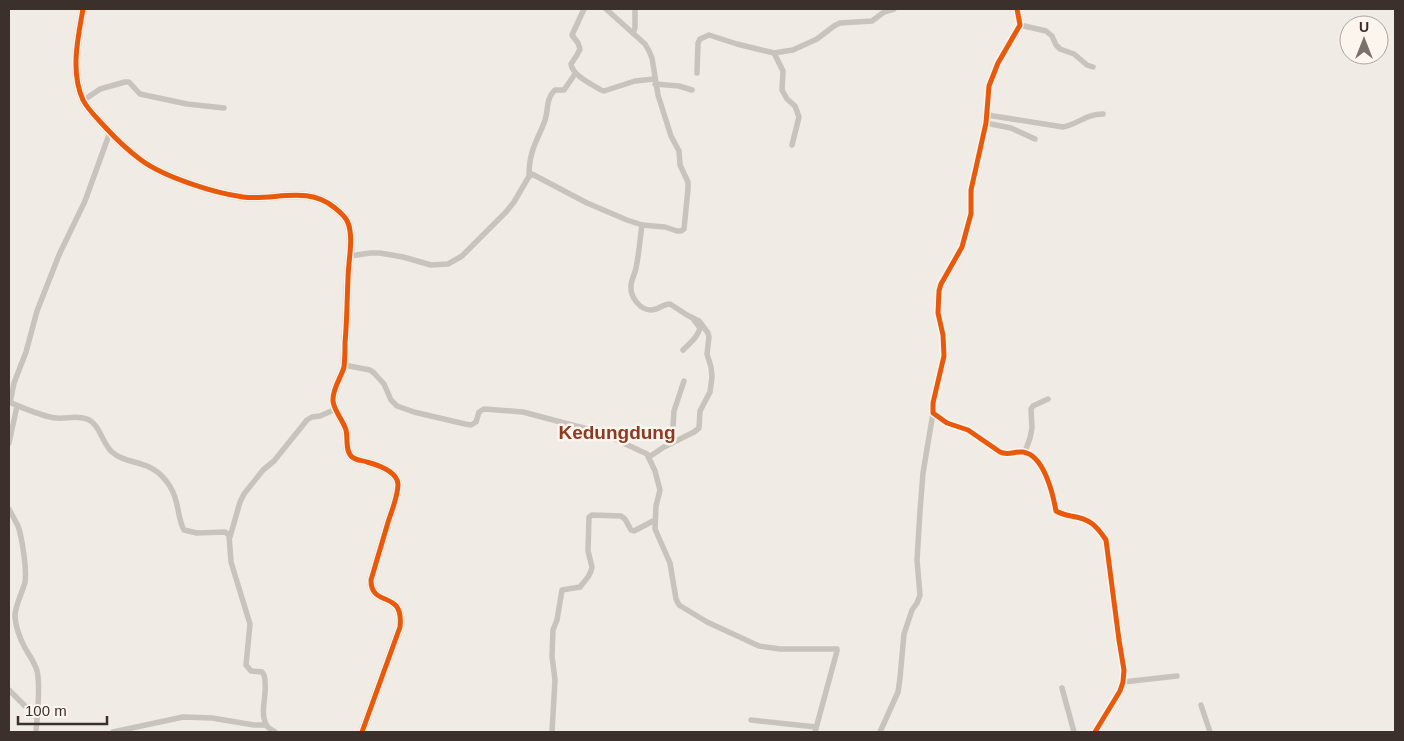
<svg xmlns="http://www.w3.org/2000/svg" width="1404" height="741" font-family="Helvetica,sans-serif">
	<rect width="100%" height="100%" fill="#f0ebe5"/>
	<g fill="none" stroke-linecap="round" stroke-linejoin="round">
		<g stroke="#c9c3be" stroke-width="5.5">
			<path d="M584,9L572,35L578,43L580,49L577,55L571,64C572,75 591,84 601,90L604,91L635,81L654,79"/>
			<path d="M1017,9L1020,25L998,63L989,86L986,123L971,190V214L969,221L962,247L941,284L939,291L938,313L943,335L944,356L933,403V413L947,423L968,430L1000,452C1008,456 1015,451 1023,452C1044,455 1053,494 1056,511C1061,514 1066,515 1071,516C1090,519 1096,525 1106,540L1119,640L1124,670L1123,682L1120,691L1095,732"/>
			<path d="M1020,25L1046,31L1052,36L1056,45L1060,49L1074,54L1087,65L1093,67"/>
			<path d="M633,33L635,28V9"/>
			<path d="M774,53L783,71L782,90L787,99L795,106L799,117L792,145"/>
			<path d="M697,73L698,43L700,39L709,35L737,44L774,53L793,50L817,39L834,26L840,23L872,21L884,12L894,9"/>
			<path d="M655,84L679,86L692,90"/>
			<path d="M84,100L100,89L125,82H129L140,94L187,104L224,108"/>
			<path d="M987,115L1063,127C1079,124 1085,114 1103,114"/>
			<path d="M986,123L1011,128L1035,139"/>
			<path d="M529,175C529,152 536,143 544,123C549,112 545,99 555,90H564L575,74"/>
			<path d="M642,225C640,239 639,254 636,268C635,274 631,280 631,286C630,297 640,310 651,310C658,310 663,304 670,304L687,315L699,321L708,333L709,337L707,354L711,367L712,377L710,392L700,411L699,428L694,432L664,447L649,457"/>
			<path d="M350,256L370,253H380L403,257L431,265L448,264L462,256L506,212L514,202L528,178L532,174L587,203L627,220L642,225L665,227L677,231H681L684,229L688,189V182L680,165L679,151L671,136L658,95L652,58L649,51L645,44L606,9"/>
			<path d="M683,350C690,343 698,337 700,328L694,320"/>
			<path d="M344,365L370,370L374,373L384,384L391,400L397,406L414,412L465,424L471,425L476,422L479,412L484,409L523,412L591,430L606,435L647,454L655,471L660,490L656,506L655,529L670,563L676,599L679,605L707,622L759,646L780,649H837V651L815,732"/>
			<path d="M9,402C21,407 43,417 56,418C67,419 76,415 87,419C100,424 102,443 112,452C123,462 139,461 151,468C163,474 173,488 176,501C179,511 179,521 184,530L197,533L225,532L229,535L231,562L250,624L246,665L251,671L262,672L264,675C269,690 259,711 266,724C267,728 272,730 275,732"/>
			<path d="M10,403L14,383L26,352L37,311L59,255L85,201L110,132"/>
			<path d="M9,443L17,406"/>
			<path d="M672,443L674,411L684,381"/>
			<path d="M1025,452L1030,438L1032,428L1031,409L1033,406L1048,399"/>
			<path d="M9,509C12,515 15,520 18,526C22,537 27,570 25,582C22,594 16,603 15,615C15,625 20,639 25,648C29,655 35,663 37,671C41,686 37,716 36,732"/>
			<path d="M230,537L240,502L244,494L263,470L274,461L307,420L312,417L320,416L336,409"/>
			<path d="M1123,682L1177,676"/>
			<path d="M1062,688L1074,732"/>
			<path d="M9,690L37,718"/>
			<path d="M1201,705L1210,732"/>
			<path d="M751,720L816,727"/>
			<path d="M113,732L183,717L212,718L254,725H266"/>
			<path d="M552,732L555,680L552,656L553,630L557,620L562,590L580,587L588,577L591,571L592,567L588,551L589,517L592,515L621,516L625,519L631,530L634,531L655,520"/>
			<path d="M880,732L898,692L900,678L904,634L912,610L917,603L920,595L917,560L920,511L923,473L933,413"/>
		</g>
		<path stroke="#bab3ae" stroke-width="8" d="M83,9C78,38 70,71 83,100C88,110 98,119 106,128C116,139 129,151 141,160C164,177 214,193 243,197C274,201 308,185 335,208C340,212 346,217 348,223C354,238 348,262 348,279C347,300 347,321 345,343C345,351 345,359 344,367C341,378 332,389 333,401C334,411 343,420 346,430C348,438 345,451 352,457C357,461 362,460 367,462C378,465 397,471 398,484C398,495 393,508 389,519C383,539 377,560 371,580C371,609 404,588 400,627L362,732"/>
		<g stroke="#fbf5ee" stroke-width="8">
			<g id="cycleway">
				<path d="M83,9C78,38 70,71 83,100C88,110 98,119 106,128C116,139 129,151 141,160C164,177 214,193 243,197C274,201 308,185 335,208C340,212 346,217 348,223C354,238 348,262 348,279C347,300 347,321 345,343C345,351 345,359 344,367C341,378 332,389 333,401C334,411 343,420 346,430C348,438 345,451 352,457C357,461 362,460 367,462C378,465 397,471 398,484C398,495 393,508 389,519C383,539 377,560 371,580C371,609 404,588 400,627L362,732"/>
				<path d="M1017,9L1020,25L998,63L989,86L986,123L971,190V214L969,221L962,247L941,284L939,291L938,313L943,335L944,356L933,403V413L947,423L968,430L1000,452C1008,456 1015,451 1023,452C1044,455 1053,494 1056,511C1061,514 1066,515 1071,516C1090,519 1096,525 1106,540L1119,640L1124,670L1123,682L1120,691L1095,732"/>
			</g>
		</g>
		<use href="#cycleway" stroke="#e8590c" stroke-width="5"/>
	</g>
	<g text-anchor="middle" stroke-width="5" stroke-linejoin="round" paint-order="stroke">
		<g font-size="19" font-weight="bold" fill="#8c3b22" stroke="#fbf5ee">
			<text x="617" y="439">Kedungdung</text>
		</g>
	</g>
	<rect width="1404" height="741" fill="none" stroke="#3b302b" stroke-width="20"/>
	<g transform="translate(1364 40)"><circle r="24" fill="#fbf5ee" stroke="#aea6a0"/>
	<path d="M0-4L9 19L0 12L-9 19Z" fill="#7a716c"/>
	<text y="-8" font-size="14" font-weight="bold" text-anchor="middle" fill="#3b302b">U</text>
	</g>
	<path d="M18 716v8h89v-8" fill="none" stroke="#3b302b" stroke-width="2.5"/>
	<text x="25" y="716" font-size="15" fill="#3b302b" stroke="#fbf5ee" stroke-width="4" paint-order="stroke">100 m</text>
</svg>
